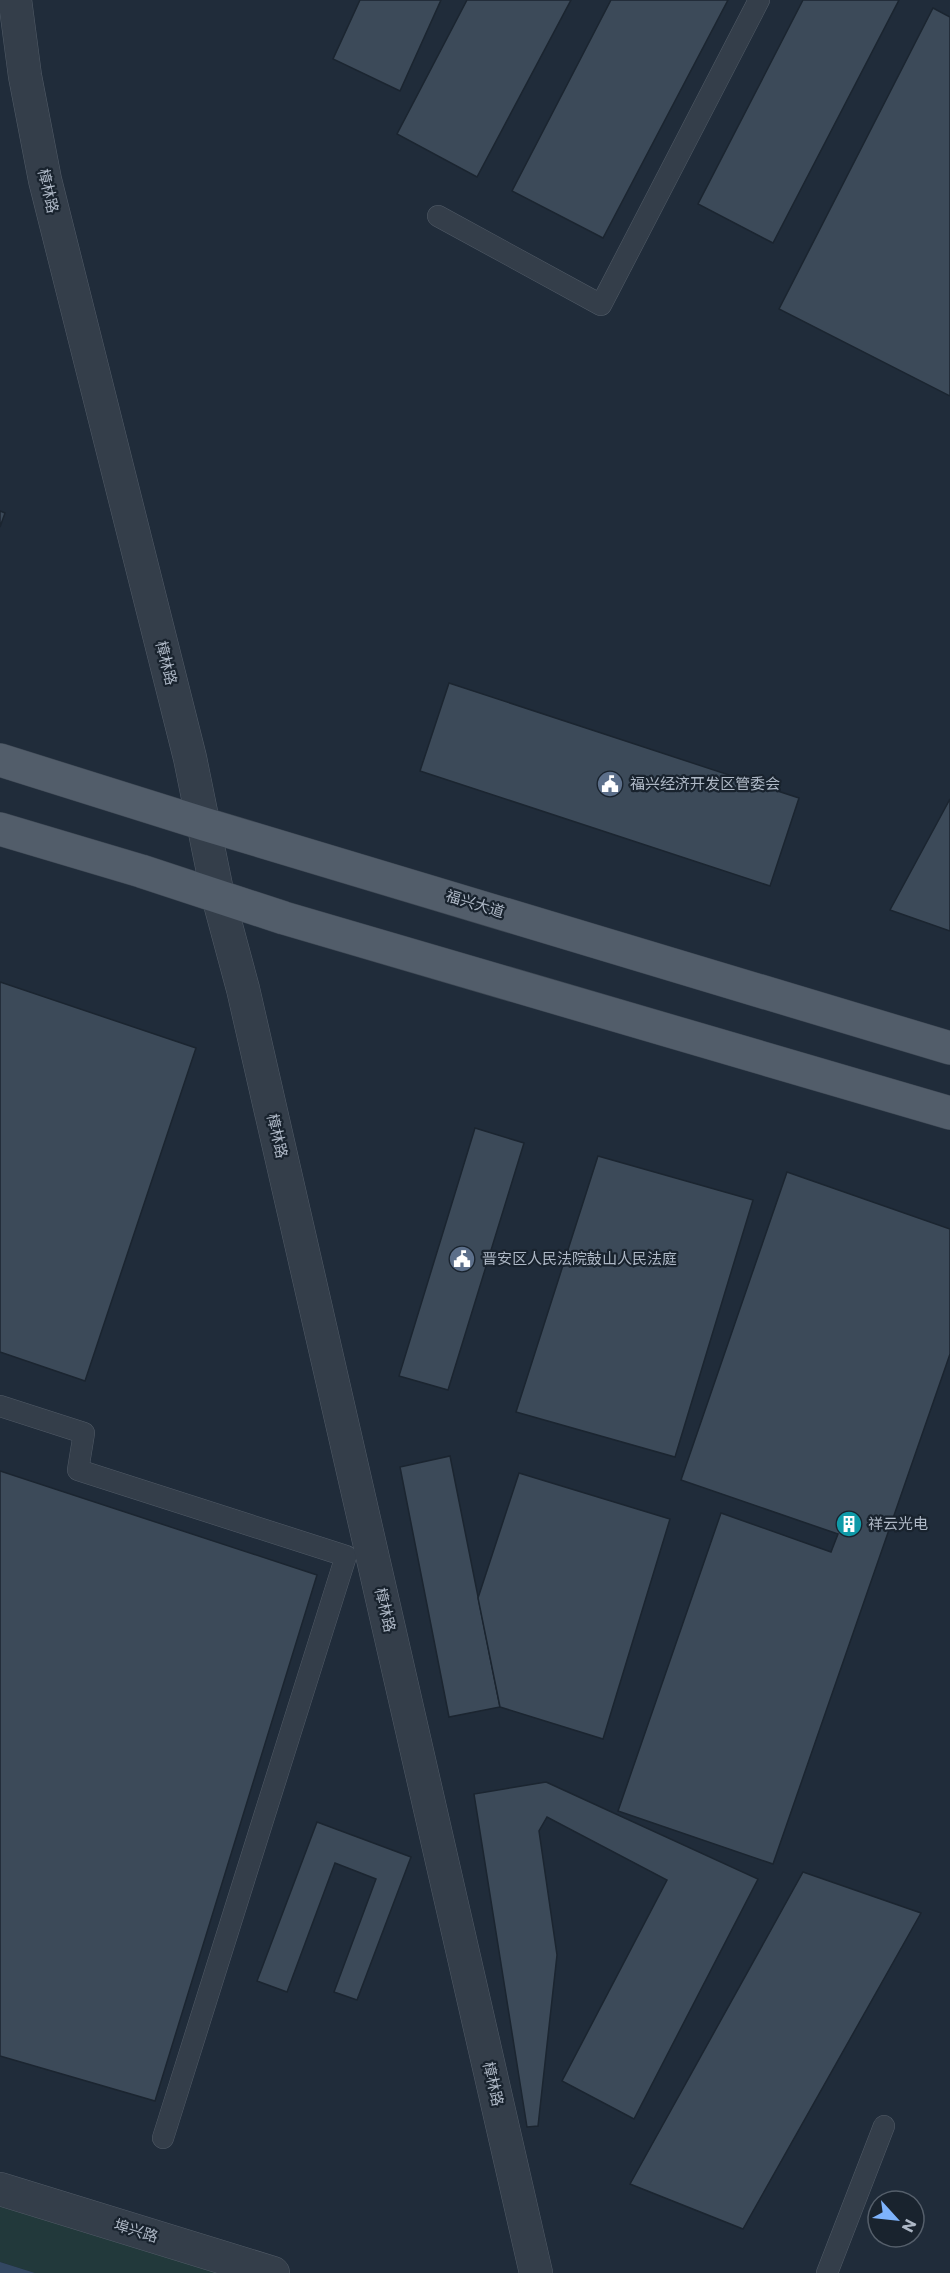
<svg xmlns="http://www.w3.org/2000/svg" width="950" height="2273" font-family="Commissioner,'Noto Sans SC',sans-serif">
	<rect width="100%" height="100%" fill="#202c3a"/>
	<path fill="#22393b" d="M0,2199L240,2273H35L0,2262Z"/>
	<path fill="#334862" d="M0,2262L35,2273H0Z"/>
	<g fill="#3c4a59" stroke="#1b2530" stroke-width="1.5">
		<path d="M360,0H441L400,91L333,59Z"/>
		<path d="M467,0H571L477,177L397,134Z"/>
		<path d="M611,0H728L603,238L512,191Z"/>
		<path d="M803,0H899L773,243L698,204Z"/>
		<path d="M933,8L950,17V396L779,309Z"/>
		<path d="M0,511L5,513L0,527Z"/>
		<path d="M449,683L799,798L770,886L420,771Z"/>
		<path d="M950,799V931L890,910Z"/>
		<path d="M0,982L196,1048L85,1381L0,1352Z"/>
		<path d="M475,1128L524,1143L448,1390L399,1376Z"/>
		<path d="M598,1156L753,1200L675,1457L516,1412Z"/>
		<path d="M787,1172L950,1229V1354L773,1864L618,1811L721,1513L831,1552L838,1534L681,1480Z"/>
		<path d="M450,1456L500,1707L449,1717L400,1467Z"/>
		<path d="M0,1471L317,1575L155,2101L0,2056Z"/>
		<path d="M519,1473L670,1519L603,1739L500,1707L478,1598Z"/>
		<path d="M546,1782L758,1879L634,2119L562,2081L667,1880L547,1817L539,1831L557,1955L538,2126L527,2127L474,1794Z"/>
		<path d="M317,1822L411,1857L357,2000L334,1992L376,1879L335,1863L287,1992L257,1981Z"/>
		<path d="M803,1872L921,1913L743,2229L630,2184Z"/>
	</g>
	<g fill="none" stroke-linecap="round" stroke-linejoin="round">
		<g stroke="#515b67" stroke-width="22">
			<g id="service">
				<path d="M438,216L601,305L759,0"/>
				<path d="M0,1406L84,1433L78,1470L346,1556L163,2138"/>
				<path d="M827,2273L884,2126"/>
			</g>
		</g>
		<g stroke="#515b67" stroke-width="34">
			<g id="tertiary">
				<path d="M15,0L25,76L45,180L190,758L218,896L243,989L536,2273"/>
				<path d="M0,2189L273,2273"/>
			</g>
		</g>
		<g stroke="#3d4753" stroke-width="34">
			<g id="primary">
				<path d="M0,760L204,824L950,1048"/>
				<path d="M0,829L141,871L284,918L950,1113"/>
			</g>
		</g>
		<use href="#service" stroke="#343e4a" stroke-width="21"/>
		<use href="#tertiary" stroke="#343e4a" stroke-width="33"/>
		<use href="#primary" stroke="#525d6a" stroke-width="33"/>
	</g>
	<defs>
		<g id="civic-disc" transform="scale(1.35)"><circle r="9.5" fill="#5c6f8a" stroke="#19232e"/><path d="M-.6-6.5H3V-4.5H.6V-3L4-1V1h2V6H-6V1h2V-1L-.6-3ZM-1.2 2.5V6h2.4V2.5Z" fill="#fff"/></g>
		<g id="building-disc" transform="scale(1.35)"><circle r="9.5" fill="#0f9aa8" stroke="#19232e"/><path d="M-4-6H4V6H1V3H-1V6H-4ZM-2.5-4.3h1.7v1.8h-1.7ZM.8-4.3h1.7v1.8H.8ZM-2.5-1h1.7V.8h-1.7ZM.8-1h1.7V.8H.8Z" fill="#fff"/></g>
	</defs>
	<g fill-rule="evenodd">
		<use href="#civic-disc" x="610" y="784"/>
		<use href="#civic-disc" x="462" y="1259"/>
		<use href="#building-disc" x="849" y="1524"/>
	</g>
	<g text-anchor="middle" stroke-width="4.5" stroke-linejoin="round" paint-order="stroke">
		<g font-size="15" fill="#aeb8c6" stroke="#19232e">
			<text transform="translate(48 191) rotate(77)" y="5">樟林路</text>
			<text transform="translate(166 663) rotate(76)" y="5">樟林路</text>
			<text transform="translate(475 904) rotate(17)" y="5">福兴大道</text>
			<text transform="translate(277 1136) rotate(77)" y="5">樟林路</text>
			<text transform="translate(385 1610) rotate(77)" y="5">樟林路</text>
			<text transform="translate(493 2084) rotate(77)" y="5">樟林路</text>
			<text transform="translate(136 2231) rotate(17)" y="5">埠兴路</text>
		</g>
		<g font-size="15" fill="#aeb8c6" stroke="#19232e" text-anchor="start">
			<text x="630" y="789">福兴经济开发区管委会</text>
			<text x="482" y="1264">晋安区人民法院鼓山人民法庭</text>
			<text x="868" y="1529">祥云光电</text>
		</g>
	</g>
	<g transform="translate(896 2219) rotate(117)"><circle r="28" fill="#19232e" stroke="#555f6b" stroke-width="1.5"/>
	<path d="M0-4.5L10 22L0 15L-10 22Z" fill="#7eb3fc"/>
	<text y="-9" font-size="16" font-weight="bold" text-anchor="middle" fill="#aeb8c6">N</text>
	</g>
</svg>
